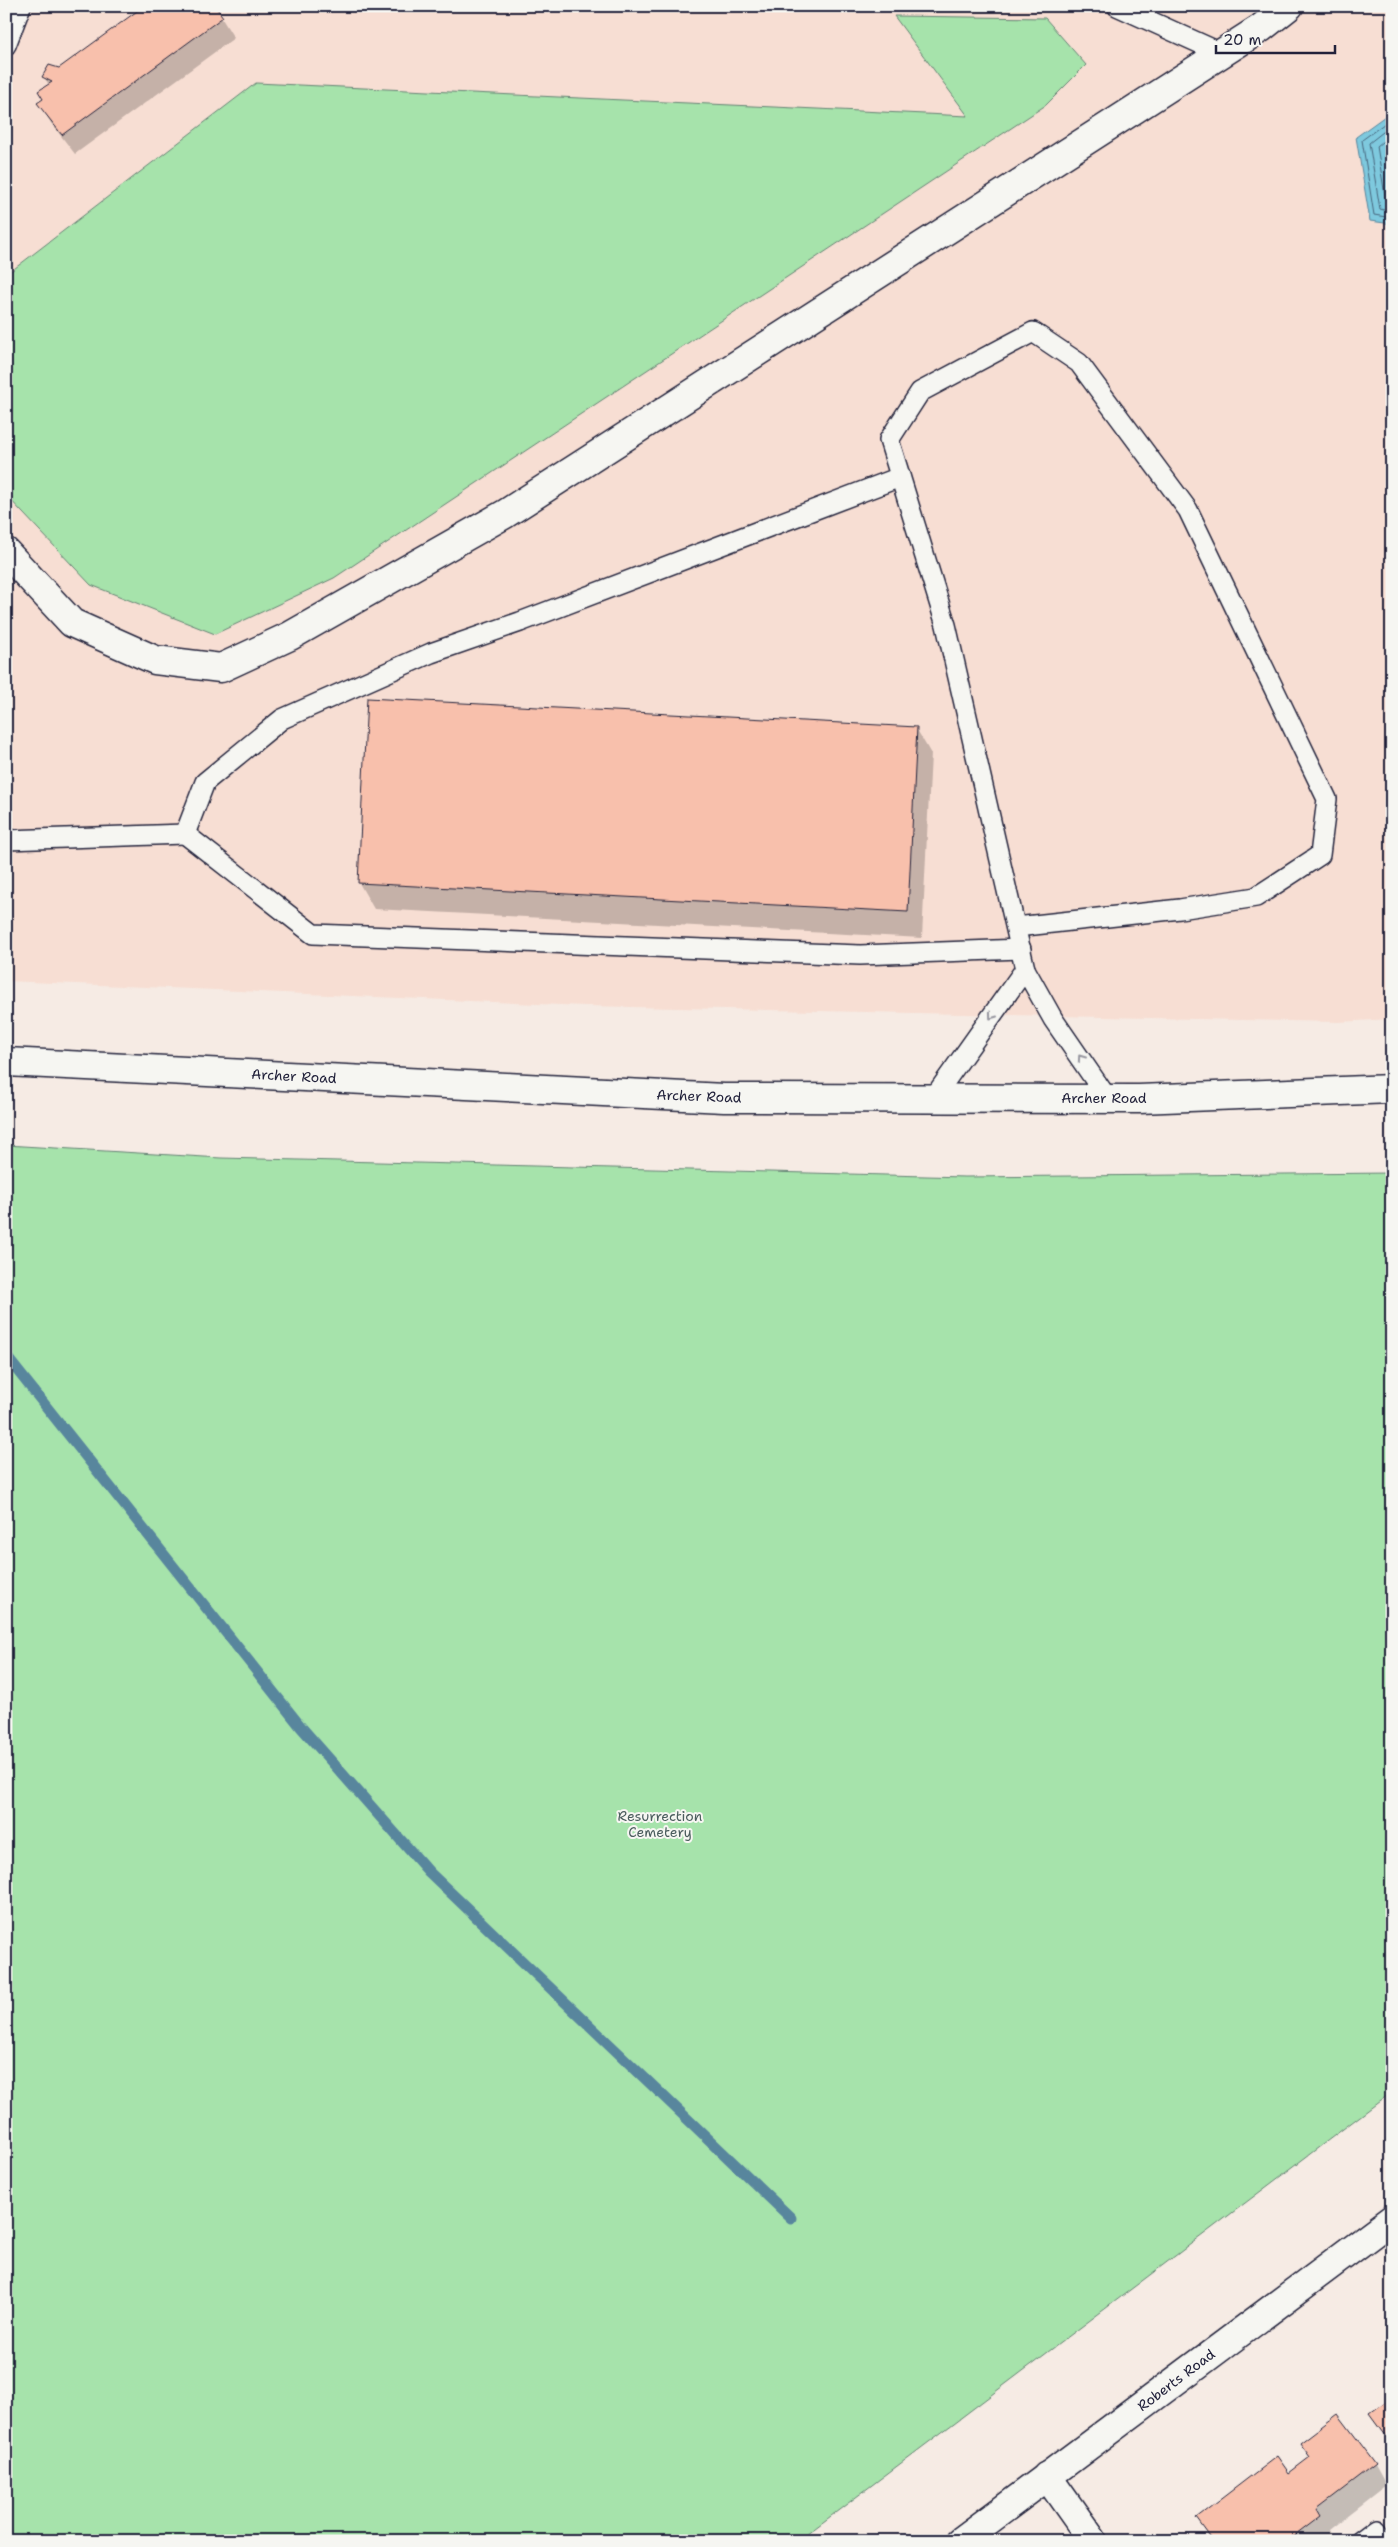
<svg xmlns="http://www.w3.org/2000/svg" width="1398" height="2547" font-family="'Shantell Sans',sans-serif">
	<rect width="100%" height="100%" fill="#f6ebe4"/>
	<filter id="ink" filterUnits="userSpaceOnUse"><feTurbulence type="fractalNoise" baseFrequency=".02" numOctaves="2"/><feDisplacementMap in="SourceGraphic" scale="10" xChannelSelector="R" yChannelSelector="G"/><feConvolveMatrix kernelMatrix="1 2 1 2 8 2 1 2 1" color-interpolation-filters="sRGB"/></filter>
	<g filter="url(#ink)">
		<path fill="#f7ded3" d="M6,6H1392V1019L1339,1022L585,1006L6,981Z"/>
		<g fill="#a6e3ab" stroke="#648273">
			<path d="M894,16L1045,18L1086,65L1046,105L334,578L215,634L91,585L6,495V275L256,83L968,116Z"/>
			<path d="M6,1145L221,1158L965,1177L1392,1173V2092L798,2541H6Z"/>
		</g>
		<path fill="#7ec9de" stroke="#59869d" d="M1392,111V224L1370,221L1356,137Z"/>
		<g fill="#0003">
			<path d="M214,6L234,38L75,154L51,123L39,103L44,100L49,85L44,77Z"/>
			<path d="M916,728L931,754L922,938L374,909L359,883Z"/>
			<path d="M1392,2398V2444L1371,2414Z"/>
			<path d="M1338,2416L1375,2465L1386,2485L1328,2530L1331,2536L1326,2541H1211L1198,2518L1289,2474L1310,2458L1302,2444Z"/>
		</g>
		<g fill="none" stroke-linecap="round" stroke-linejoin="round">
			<g stroke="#47657c" stroke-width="1">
				<path d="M1392,118L1362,140L1374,215L1392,218"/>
				<path d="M1392,125L1369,143L1380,209L1392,212"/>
				<path d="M1392,134L1377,146L1386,202L1392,205"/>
			</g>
			<path stroke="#59869d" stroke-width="11" d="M6,1356L301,1727L429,1872L791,2218"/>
		</g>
		<g fill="#f8c0ac" stroke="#22223b">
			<path d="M144,6H215L223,17L62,135L37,103L43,99L38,91L52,82L42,77L49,65L59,68Z"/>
			<path d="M367,698L917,727L908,912L358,883Z"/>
			<path d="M1392,2397V2443L1370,2413Z"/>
			<path d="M1338,2414L1376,2464L1317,2509L1321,2516L1288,2541H1213L1196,2518L1277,2456L1289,2473L1310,2457L1300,2443Z"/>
		</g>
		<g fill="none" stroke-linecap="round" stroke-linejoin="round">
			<g stroke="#22223b" stroke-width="22">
				<g id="service">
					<path d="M1117,6L1221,53"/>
					<path d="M6,45L21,6"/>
					<path d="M185,834L313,934L860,955L1021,949"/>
					<path d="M6,840L185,834L205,782L282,719L431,653L520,622L900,477"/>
					<path d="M1016,927L1180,909L1256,897L1320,855L1327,799L1188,510L1079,363L1033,332L920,392L889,440L946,625L1025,969"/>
					<path d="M934,1097L1025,969L1053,1019L1108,1099"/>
					<path d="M1360,2541L1376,2529L1385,2541"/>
				</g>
			</g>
			<g stroke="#22223b" stroke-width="31">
				<g id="minor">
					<path d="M6,552L72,623L155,660L221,668L290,636L505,514L1261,28L1289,6"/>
					<path d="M1047,2476L1093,2541"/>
				</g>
			</g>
			<g stroke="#22223b" stroke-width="31">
				<path id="tertiary" d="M961,2541L1392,2219"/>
			</g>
			<g stroke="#22223b" stroke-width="31">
				<path id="primary" d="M6,1062L724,1098L1139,1099L1392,1089"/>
			</g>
			<use href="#service" stroke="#f6f6f2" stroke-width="19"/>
			<use href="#minor" stroke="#f6f6f2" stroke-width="28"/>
			<use href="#tertiary" stroke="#f6f6f2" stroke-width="28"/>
			<use href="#primary" stroke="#f6f6f2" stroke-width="28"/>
		</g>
		<defs><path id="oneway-chevron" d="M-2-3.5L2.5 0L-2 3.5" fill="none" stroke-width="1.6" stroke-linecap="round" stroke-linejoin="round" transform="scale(1.25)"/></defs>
		<g stroke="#9797a0">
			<use href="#oneway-chevron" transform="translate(992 1016) rotate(126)"/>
			<use href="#oneway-chevron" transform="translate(1081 1058) rotate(-125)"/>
		</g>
	</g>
	<g text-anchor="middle" stroke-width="4" stroke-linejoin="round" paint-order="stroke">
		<g font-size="14" fill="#22223b" stroke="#f6f6f2">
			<text transform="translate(294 1076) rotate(3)" y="5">Archer Road</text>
			<text transform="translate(699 1096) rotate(2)" y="5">Archer Road</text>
			<text x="1104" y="1103">Archer Road</text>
			<text transform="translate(1176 2380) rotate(-37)" y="5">Roberts Road</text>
		</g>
		<g font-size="14" fill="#4a5c5d" stroke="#f6f6f2">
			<text x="660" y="1821">Resurrection<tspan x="660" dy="16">Cemetery</tspan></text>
		</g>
	</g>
	<rect width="1398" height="2547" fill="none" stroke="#f6f6f2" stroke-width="25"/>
	<rect x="12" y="12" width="1373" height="2522" fill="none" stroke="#22223b" stroke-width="2" filter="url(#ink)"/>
	<path d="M1216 45v8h119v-8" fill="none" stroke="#22223b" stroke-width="2.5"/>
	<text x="1223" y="45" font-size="15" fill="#22223b" stroke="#f6f6f2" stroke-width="4" paint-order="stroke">20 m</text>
</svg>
